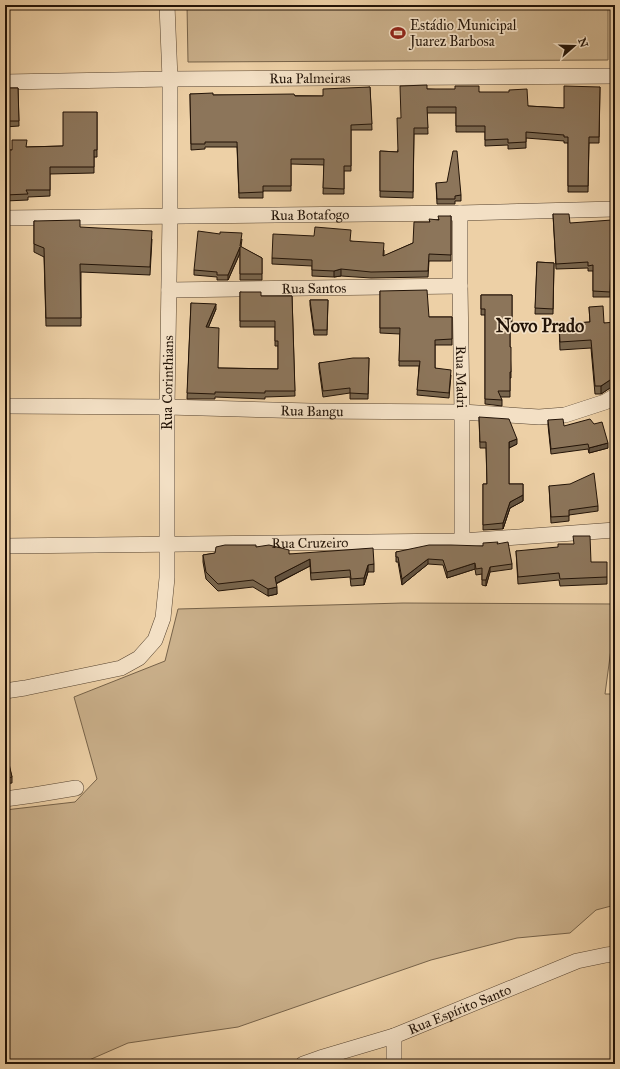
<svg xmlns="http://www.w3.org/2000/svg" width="620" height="1069" font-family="'IM FELL Great Primer',serif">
	<rect width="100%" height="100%" fill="#edd0a6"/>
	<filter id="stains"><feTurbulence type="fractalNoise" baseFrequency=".005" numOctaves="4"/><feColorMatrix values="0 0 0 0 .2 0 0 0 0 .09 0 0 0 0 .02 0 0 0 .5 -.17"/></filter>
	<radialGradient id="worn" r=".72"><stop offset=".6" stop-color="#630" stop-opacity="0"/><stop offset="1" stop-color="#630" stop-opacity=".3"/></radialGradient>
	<!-- green -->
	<path fill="#cab08b" stroke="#766249" d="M187,5h421v55l-420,2z
		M403,603l212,1v15l-10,75h10v211l-19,5 -26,23 -53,5 -86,22 -193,67 -110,16 -48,21h-75v-254l70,-8 22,-23 -23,-82 91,-36 13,-52z"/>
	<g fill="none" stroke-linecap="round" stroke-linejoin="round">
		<!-- minor casing -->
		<g stroke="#55422f" stroke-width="16">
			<g id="minor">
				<path id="s1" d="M5,82l165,-3 445,-3"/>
				<path id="s2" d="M460,213v73l2,126v129"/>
				<path id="s3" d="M5,218l455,-5 155,-4"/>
				<path id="s4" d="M169,290l291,-4"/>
				<path id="s5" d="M5,406l162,1 144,4 151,1 77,5 26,-2 40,-13 10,-6"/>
				<path id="s6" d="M5,546l457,-5 153,-11"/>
				<path id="s7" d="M5,691l20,-3 96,-20 18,-10 16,-18 8,-22 4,-40v-171l3,-190v-138l-3,-74"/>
				<path d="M5,799l29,-4 42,-7"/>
				<path d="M394,1036v28"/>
				<path id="s8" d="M303,1064l17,-6 74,-22 183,-75 29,-6 9,-1"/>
			</g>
		</g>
		<!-- minor -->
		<use href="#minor" stroke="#f3e0c5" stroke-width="15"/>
	</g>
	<!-- wall -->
	<path fill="#78654d" stroke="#221307" d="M370,87l2,43h-21v41h-7v23h-21l1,-29 -33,-1v27h-28v7h-24l-2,-51h-32v2l-14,1 -1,-56 23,1 110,1z
		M600,87l-1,56h-10l-1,49h-20v-49h-4v-2l-38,-3v10l-18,1v-4l-23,1v-14h-29v-19h-29l1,21h-14l-1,64 -33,-1v-46l17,1 30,-63 52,3 49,14 36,2z
		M5,88h13l1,38 -14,1z
		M97,112v45h-3v16l-44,1v22l-22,1v3l-23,1v-51h7l15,-3 36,-1z
		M436,183l25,12v6h-6v3h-18z
		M553,214l17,9 45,36v10h-4l-1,28h-17v-26h-5v-3l-32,1z
		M451,216v45h-22l-1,16 -57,1 -30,-2 -7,1 -22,-1v-10l-40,-2v-6l79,-17 33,9v6l29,-13 16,-21z
		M34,221l118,18 -2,36 -69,-3v54h-35l-2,-69 -10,-5z
		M242,239l-1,8 21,11v22h-22v-27l-12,27h-11v-3l-23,-2v-5z
		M537,262l17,1 -1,51h-18z
		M380,291l49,26h23v28h-17v23l16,7 -2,23 -32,-3 2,-29h-20l1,-32 -20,-1z
		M240,292l21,4h31l3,100 -30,1v2l-50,-2v2h-28l4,-96 25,6 -8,19 10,40 60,1v-23h-3v-19h-35z
		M481,295h31v27h-2v25l1,25v6h-1v19h-10l2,3v6l-17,-2v-89h-4z
		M310,300h18l-1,35h-13l-4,-30z
		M589,307l15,16 11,2v62l-5,1 -9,6h-6l-4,-46 -31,2 -1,-26 31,-2z
		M369,358l-1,41h-18v-6l-27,4 -4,-29v-5z
		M479,417l38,27 -8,4v36h14v17l-13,7 -7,21 -20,1v-46h4l-1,-36h-6z
		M548,420l60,28 -19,5 -1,-4 -37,5 -3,-29z
		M549,486l49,20v5l-29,4v6l-18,2z
		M498,544l14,20v5l-22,3 -4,14 -4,-1v-11l-6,1 -1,-6 -28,9 -4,-13 -15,-1 -26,21 -4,-23h-2v-10l87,-6z
		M256,547l33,7 85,10v8h-6l-4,13 -13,1 -1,-9 -39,3 -1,-14 -34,18 1,10 -9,2 -15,-9 -35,4 -12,-12 -3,-17v-7z
		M516,551l75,11 16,15v7l-47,2 -1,-6 -41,4z
		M5,751l7,26v6l-7,1z"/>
	<!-- shaded-wall -->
	<path fill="#62523f" stroke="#221307" d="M240,247v6l-12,27v-5z
		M341,269v7l-7,1v-6z
		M216,304v5l-10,24v-6z
		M614,379v8l-4,1 -9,6v-8l9,-6z
		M517,439v5l-8,4v-6z
		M608,443v5l-19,5v-5z
		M523,495v6l-13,7 -7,21v-6l7,-21z
		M310,559v7l-35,18v-7z
		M428,559v5l-26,21v-6z
		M475,563v6l-28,9v-6z
		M368,565v7l-4,13v-7z
		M490,567v5l-4,14v-6z
		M277,587v7l-9,2v-7z"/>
	<!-- building -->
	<path fill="#8c755a" stroke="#221307" d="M427,85v4h28v-3h24v6h30v-2l18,-1 1,17 36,2v-22l36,1 -1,50h-10l-1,49h-20v-49h-4v-2l-38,-3v10l-18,1v-4l-23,1v-14h-29v-19h-29l1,21h-14l-1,64 -33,-1v-40l18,1 -1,-34h4l-1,-32z
		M370,87l2,37 -21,1v41h-7v23l-21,-1 1,-29h-33v27h-28v6l-24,1 -2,-51h-32v2h-14l-1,-50 23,-1v2l81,-1 1,2h28v-7z
		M5,88h13l1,33h-14z
		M63,112h34v38h-3v17h-44v23h-24l2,4 -23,1v-45h7v-10h15l-1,7 37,-1z
		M453,151h4l4,44 -6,1v3h-18l-1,-16 11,-1z
		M553,214h16l1,9 42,-3 3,44h-4l-1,28 -17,-1v-26l-5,1v-4l-32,2z
		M438,216h13v39l-22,-1 -1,17 -57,1 -30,-3 -7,2 -22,-1v-10l-40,-2 1,-24 41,2 1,-9 36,3 -1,11 34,2 -1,13 30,-13 1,-21h16l-1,-3 10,1z
		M80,220v7l72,4 -2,36 -70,-3 1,54h-35l-2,-70 -10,-4v-23z
		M198,231l22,3v-2l22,1 -2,13 22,12v16h-22v-27l-12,28h-11v-3l-23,-2z
		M537,262l17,1 -1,46 -18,-1z
		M427,290l2,27h23v22l-17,1v28l16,2 -2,23 -32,-3 3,-29h-21l1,-33h-20v-37z
		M240,292h21v4h31l3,95h-30v2l-50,-1v2l-28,-1 4,-90 25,1 -10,23 13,1 -1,40 60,1v-28h-3v-20h-35z
		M481,295h31v22h-2v30h1v25h-1v19h-12l4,9 -17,-1v-90h-4z
		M310,300h18l-1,30h-13z
		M603,306l1,17 11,-1v57l-5,1 -9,6h-6l-4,-46 -31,2 -1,-18 31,-2 -1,-15z
		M353,358h16l-1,36 -18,-1v-5l-27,3 -4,-28z
		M479,417l30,2 8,20 -8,3v42h14v11l-13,7 -7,21 -20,2v-41h4l-1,-42h-6z
		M563,419l1,7 26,-7 4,5 8,-2 6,21 -19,5 -1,-4 -37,5 -3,-29z
		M594,473l4,33 -29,4v6l-18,1 -2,-31 21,-2z
		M573,536h17l1,26h16v15l-47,2 -1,-6 -41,4 -2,-26 42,-4v-3h16z
		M498,542l-1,2 11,-2 4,22 -22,3 -4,13h-4v-12l-6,1 -1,-6 -28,9 -4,-12 -15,-1 -26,20 -4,-22h-2v-5l33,-7h22l32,1v-3z
		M225,545h31v2l13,-2 20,5v4l84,-6 1,16 -6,1 -4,13 -13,1 -1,-9 -39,3 -1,-14 -35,18 2,10 -9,2 -15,-9 -35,4 -12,-12 -3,-17 12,-2 1,-6z
		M6,750l6,27 -7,2v-28z"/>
	<!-- icons -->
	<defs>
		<g id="stadium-bare" transform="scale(1.2)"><path d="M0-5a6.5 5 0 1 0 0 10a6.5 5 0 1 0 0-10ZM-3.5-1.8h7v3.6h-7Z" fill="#8f2418" stroke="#f3e0c5" stroke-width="2.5" paint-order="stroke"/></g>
	</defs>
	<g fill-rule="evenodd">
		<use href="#stadium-bare" x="398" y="33"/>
	</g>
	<g text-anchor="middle" stroke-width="3.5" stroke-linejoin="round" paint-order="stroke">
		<!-- poi labels -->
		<g font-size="14" fill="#221307" stroke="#f3e0c5" text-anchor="start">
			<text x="410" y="30">Estádio Municipal<tspan x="410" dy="16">Juarez Barbosa</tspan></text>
		</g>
		<!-- street labels -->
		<g font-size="14" fill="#221307" stroke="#f3e0c5">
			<text dy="5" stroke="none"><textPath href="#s1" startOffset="305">Rua Palmeiras</textPath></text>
			<text dy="5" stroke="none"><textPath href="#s3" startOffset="305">Rua Botafogo</textPath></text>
			<text dy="5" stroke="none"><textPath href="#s4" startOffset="145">Rua Santos</textPath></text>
			<text dy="5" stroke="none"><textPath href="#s2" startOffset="164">Rua Madri</textPath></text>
			<text dy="5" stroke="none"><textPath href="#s7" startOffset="422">Rua Corinthians</textPath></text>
			<text dy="5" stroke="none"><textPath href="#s5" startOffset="307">Rua Bangu</textPath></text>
			<text dy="5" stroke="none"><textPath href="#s6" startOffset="305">Rua Cruzeiro</textPath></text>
			<text dy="5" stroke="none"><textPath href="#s8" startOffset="166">Rua Espírito Santo</textPath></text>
		</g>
		<!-- district labels -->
		<g font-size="18" font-weight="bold" fill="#221307" stroke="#f3e0c5">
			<text x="540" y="332">Novo Prado</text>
		</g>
	</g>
	<!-- margin -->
	<rect width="620" height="1069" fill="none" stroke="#edd0a6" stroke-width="20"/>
	<rect x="6" y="6" width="608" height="1057" fill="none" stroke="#221307" stroke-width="2"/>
	<rect x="10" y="10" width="600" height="1049" fill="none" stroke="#221307"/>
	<!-- north arrow -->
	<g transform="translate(574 46) rotate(70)" stroke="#f3e0c5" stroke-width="3" paint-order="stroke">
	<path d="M0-3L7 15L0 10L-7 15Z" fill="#221307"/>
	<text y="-6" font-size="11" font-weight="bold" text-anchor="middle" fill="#221307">N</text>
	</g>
	<rect width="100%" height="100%" filter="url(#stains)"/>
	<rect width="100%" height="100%" fill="url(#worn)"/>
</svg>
